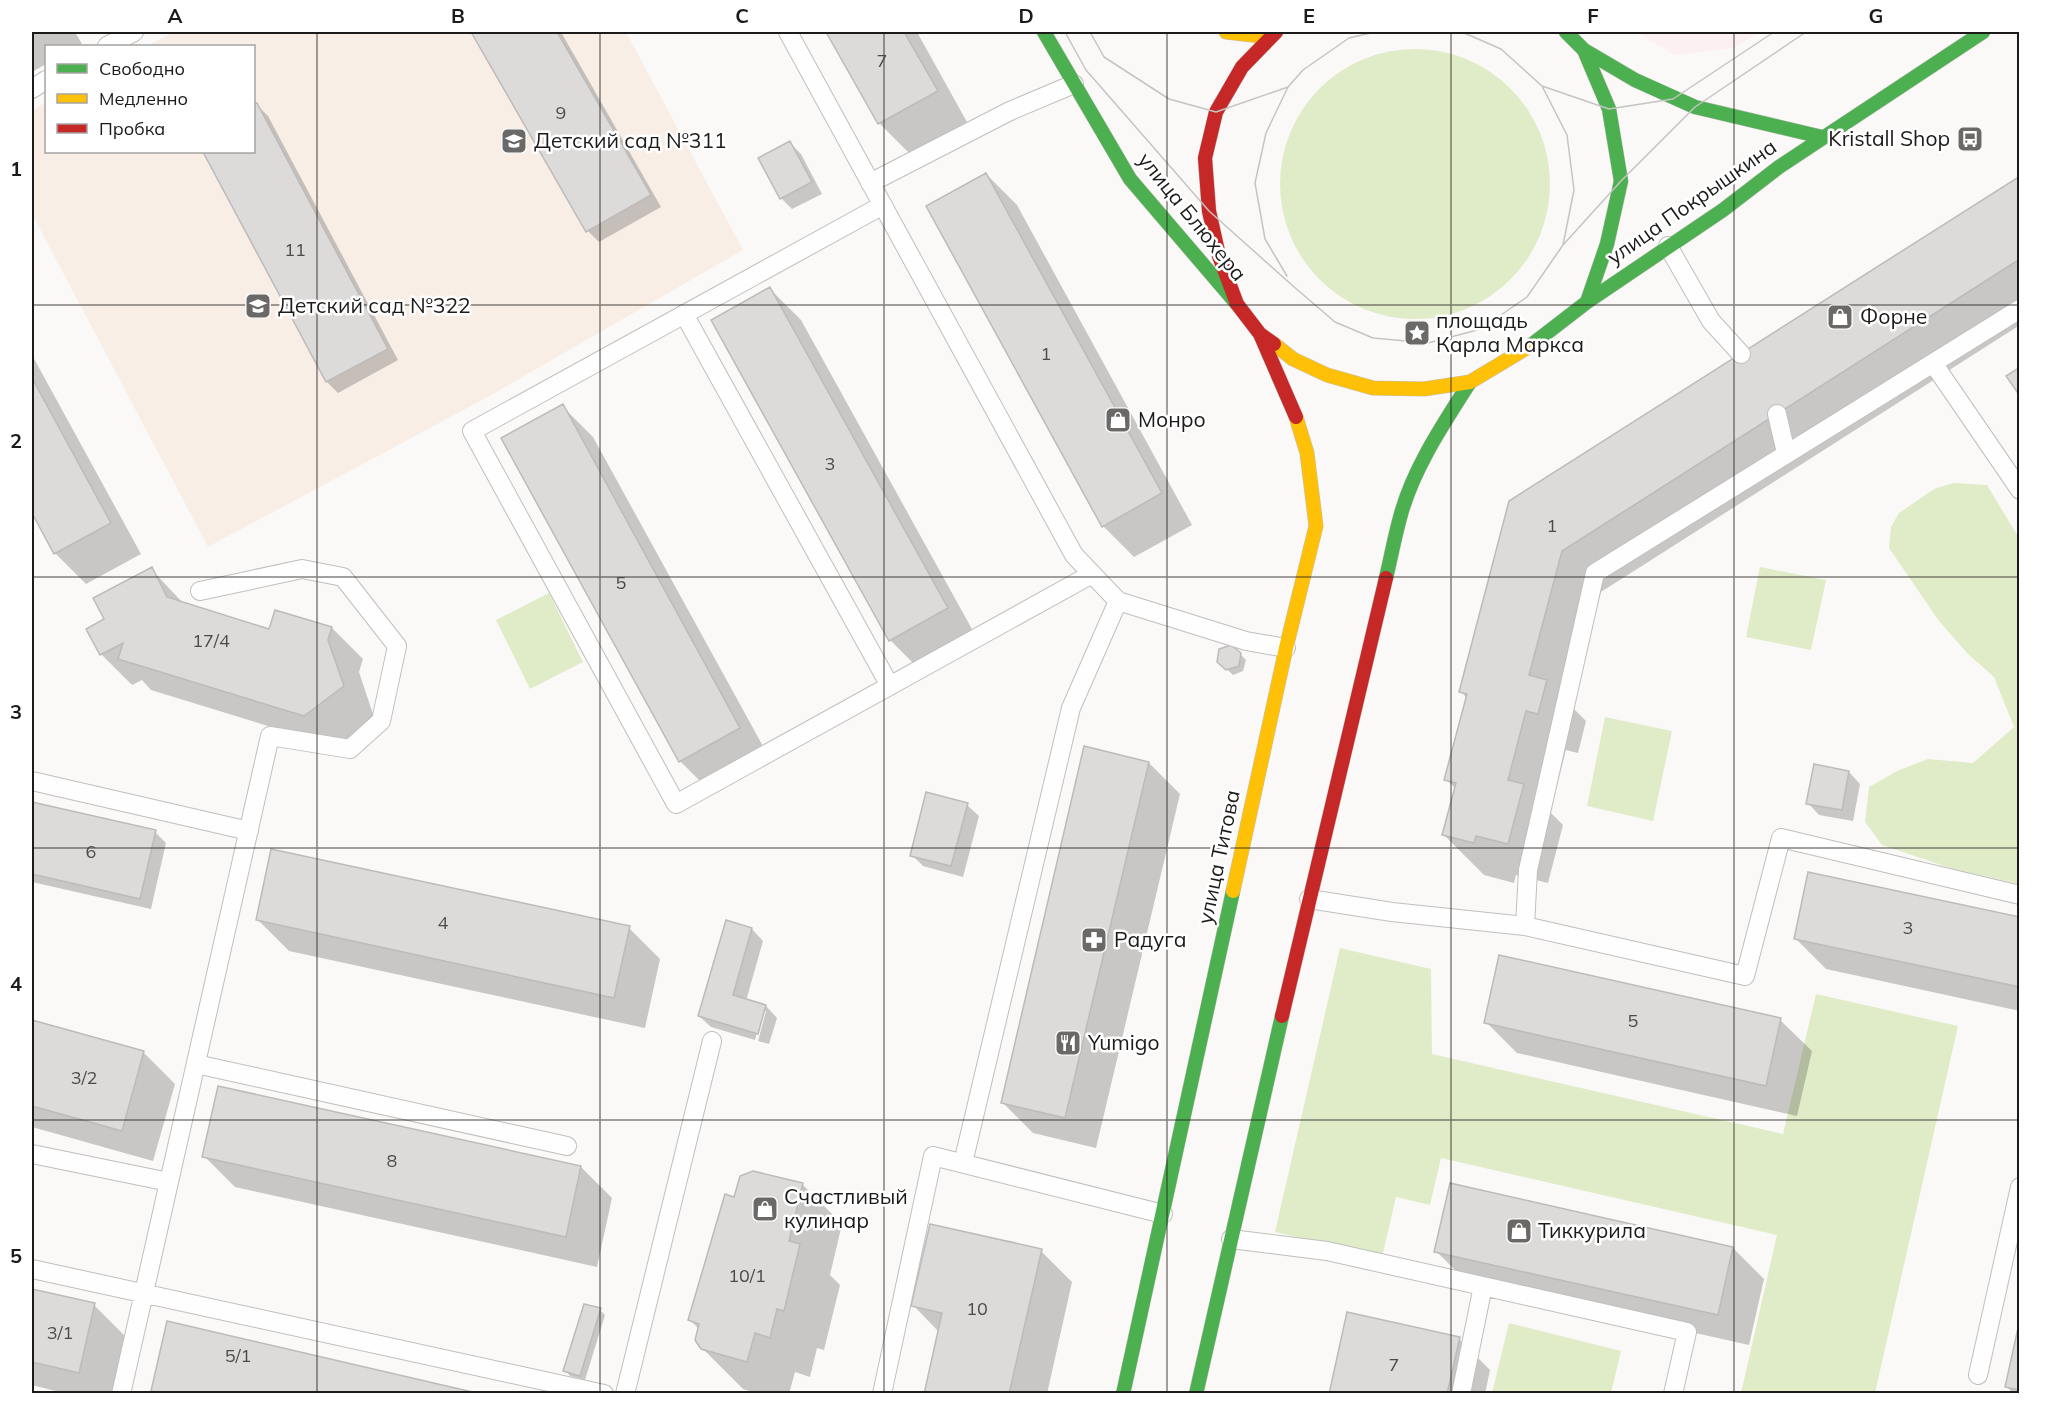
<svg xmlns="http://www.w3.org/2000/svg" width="2051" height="1425" font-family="Mulish,sans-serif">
	<rect width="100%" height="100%" fill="#fbf9f7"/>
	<!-- commercial -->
	<path fill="#fdf0f3" d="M1636,32h124l-26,16 -59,7z"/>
	<!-- education -->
	<path fill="#f8eee6" d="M174,32h452l117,218 -257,148 -278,149 -176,-333v-103l14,-9v50h208v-106h-107z"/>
	<!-- green -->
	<path fill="#e0ecc8" d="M1280 184a135 135 0 1 1 270 0a135 135 0 1 1-270 0Z
		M1953,483l34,2 32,53v346l-66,-15 -71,-24 -17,-23 4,-35 28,-16 31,-12 45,4 41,-36 -20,-50 -26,-23 -29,-33 -50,-73 2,-21 8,-14 35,-24z
		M1760,567l66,13 -15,70 -65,-13z
		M549,593l34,69 -53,27 -34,-69z
		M1605,717l67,14 -19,90 -66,-15z
		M1340,948l91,21 1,85 351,80 33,-140 142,32 -83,367h-134l36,-158 -336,-77 -11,47 -34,-8 -14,60 -107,-25z
		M1509,1323l112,28 -10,42h-119z"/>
	<!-- shadow -->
	<path fill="#0003" d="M32,32h43l7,12 -3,2h-33v18l-14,8z
		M473,32h88l100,175 -62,35 -11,-11z
		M828,32h89l50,90 -57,32 -31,-31z
		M256,104l12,12 130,244 -60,33 -11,-11 -122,-230h49v-46z
		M790,143l11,11 21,40 -30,15 -11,-11z
		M986,174l31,31 175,320 -58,32 -31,-31z
		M2020,178v147l-419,267 -30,114 15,15 -8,32 -12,-3 -16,62 13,13 -15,58 -32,-8 -2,8 -30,-8 -40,-40 12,-46 -10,-10 22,-80 -7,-7 50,-190z
		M770,289l31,31 177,320 -57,31 -31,-31z
		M32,355l109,199 -55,30 -31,-31 -23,-43z
		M562,406l31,31 177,322 -59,33 -31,-31 -177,-323z
		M151,569l33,35 86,27 62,-3 31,31 -4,13 15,45 -38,30 -185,-57 -9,-10 -10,5 -31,-31 5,-34z
		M1240,654l6,6 -3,11 -10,4 -15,-14z
		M1149,763l31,31 -84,354 -63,-15 -31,-31z
		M1849,772l11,12 -7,37 -34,-6 -11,-12z
		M32,803l123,29 11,11 -15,66 -119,-27z
		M967,805l12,11 -16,61 -40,-11 -11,-11z
		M2020,918v93l-194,-42 -31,-31z
		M258,920l371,8 31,31 -15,69 -356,-77z
		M752,929l11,12 -17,60 20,5 11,12 -8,26 -11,-3 8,-30h-3l-8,29 -44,-13 -12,-11z
		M1780,1020l32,31 -15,65 -280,-63 -31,-31z
		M32,1021l112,32 31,31 -22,77 -121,-34z
		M204,1156l377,11 31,31 -15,69 -362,-80z
		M802,1184l40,40 -12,51 10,10 -16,65 -7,-2 -7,29 -15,-5 -6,22h-30l-16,-5 -41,-41 -3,-19 -9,-9 46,-121z
		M1733,1248l31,31 -15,66 -282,-63 -31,-31z
		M1041,1251l31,31 -25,112h-122l14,-62 -26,-27z
		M32,1291l62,14 31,31 -13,58h-45l-35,-9z
		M600,1310l5,5 -20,65 -15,-4 -5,-6z
		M2020,1326v68h-6l-8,-8z
		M1459,1339l31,31 -5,24h-155z"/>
	<!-- building -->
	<path fill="#dcdbda" stroke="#bcbaba" stroke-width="1.5" d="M471,32h86l94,163 -65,37z
		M826,32h78l34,59 -60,33z
		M257,103l131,246 -62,33 -123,-230h51v-48z
		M790,141l22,41 -32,17 -22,-41z
		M986,173l176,320 -60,34 -176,-321z
		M2020,176v83l-458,292 -33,124 18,5 -9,34 -12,-3 -18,69 16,4 -16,60 -32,-8 -2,7 -32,-8 14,-52 -12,-3 23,-86 -8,-2 50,-191z
		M770,287l178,321 -59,33 -178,-321z
		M2020,367v29l-14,-20z
		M32,378l79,145 -57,31 -22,-41z
		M563,404l177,324 -61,34 -178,-324z
		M152,567l15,30 102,32 6,-19 57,17 -4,13 16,46 -40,30 -186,-57 5,-16 -23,12 -14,-26 18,-10 -11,-21z
		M1231,645l10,8 -2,13 -13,4 -9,-8 2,-13z
		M1084,746l65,16 -84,356 -64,-15z
		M1814,764l35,7 -7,39 -36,-6z
		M926,792l42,11 -17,63 -41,-10z
		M32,802l124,28 -16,69 -108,-25z
		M271,849l359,77 -16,72 -358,-78z
		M1808,872l212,45v70l-226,-48z
		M726,920l26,8 -19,67 33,10 -8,29 -60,-18z
		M1499,955l282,63 -15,68 -282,-63z
		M32,1020l112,31 -22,80 -90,-25z
		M218,1086l363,80 -15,71 -364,-80z
		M753,1171l50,12 -14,58 11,3 -16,67 -7,-2 -7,29 -15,-5 -8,29 -46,-13 -6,-9 4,-16 -11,-4 37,-126 9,3 6,-21z
		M1450,1183l283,64 -15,68 -284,-63z
		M930,1224l112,25 -33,145h-85l18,-81 -31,-7z
		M32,1289l63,14 -16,70 -47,-11z
		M584,1304l17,4 -21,68 -17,-5z
		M1347,1312l113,25 -13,57h-118z
		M2020,1319v71l-15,-3z
		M167,1321l314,73h-318l-12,-3z"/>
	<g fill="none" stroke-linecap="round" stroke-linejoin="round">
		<!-- lane casing -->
		<g stroke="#c1bfbe" stroke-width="20">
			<path id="lane" d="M788,32l286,523 44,46 128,40 40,7
				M107,46l27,-14
				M32,89l14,-9
				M870,183l140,-72 64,-27
				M883,205l-411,226 204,373 416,-230
				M1668,246l43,75 30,33
				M684,314l206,372
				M1933,363l87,127
				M1777,414l9,39
				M32,781l217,50
				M1309,899l83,13 133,14 220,50 36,-138 239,57
				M1525,926l3,-56 67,-297 425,-264
				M196,1064l371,82
				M32,1154l137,28
				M963,1163l108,-455 47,-107
				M1231,1239l96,12 360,81 -14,62
				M32,1269l572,125
				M1978,1375l42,-188
				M121,1394l149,-658 80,13 31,-28 16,-75 -54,-69 -41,-8 -102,22
				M625,1394l87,-353
				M882,1394l51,-238 230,58
				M1461,1394l22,-108"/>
		</g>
		<!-- fast casing -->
		<g stroke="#c1bfbe" stroke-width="15">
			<path id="fast" d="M1044,32l86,147 106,124
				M1584,50l51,30 60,27 127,30
				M1587,302l136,-92 56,-43 204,-135
				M1530,346l57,-44 20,-58 14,-63 -12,-72 -25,-59 -18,-18
				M1386,578c5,-21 9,-43 15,-64 13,-47 43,-91 69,-132
				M1123,1394l110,-503
				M1196,1394l86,-378"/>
		</g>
		<!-- slow casing -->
		<g stroke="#c1bfbe" stroke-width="15">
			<path id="slow" d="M1226,32l43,5
				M1274,344l19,15 34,16 46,13 51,1 46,-7 60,-36
				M1233,891l53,-243 30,-122 -9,-73 -11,-36"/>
		</g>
		<!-- jam casing -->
		<g stroke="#c1bfbe" stroke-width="15">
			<path id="jam" d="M1260,334l36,83
				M1274,344l-14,-10 -23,-30 -18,-48 -10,-45 -4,-53 11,-46 26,-45 34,-35
				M1282,1016l104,-438"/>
		</g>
		<!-- lane -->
		<use href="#lane" stroke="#fefefe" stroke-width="18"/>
		<!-- fast -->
		<use href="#fast" stroke="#4caf50" stroke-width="14"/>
		<!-- slow -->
		<use href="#slow" stroke="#ffc107" stroke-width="14"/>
		<!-- jam -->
		<use href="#jam" stroke="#c62828" stroke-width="14"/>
		<!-- tram -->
		<path stroke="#c5c4c4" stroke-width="1.5" d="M1065,32l21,38 123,141 84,75 42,36 38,16 55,5 53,-14 46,-32 36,-52 58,-64 74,-74 111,-75
			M1090,32l14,25 65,42 47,13 72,-25
			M1462,32l39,17 41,37 25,49 7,55 -11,55
			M1542,86l67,23 64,-10 101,-67
			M1287,276l-22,-37 -10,-56 11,-50 22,-46 15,-17 46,-32 26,-6"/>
	</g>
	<!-- grid -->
	<path fill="none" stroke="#1d1b1a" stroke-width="1.5" stroke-opacity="0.55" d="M317,32v1362M600,32v1362M884,32v1362M1167,32v1362M1451,32v1362M1734,32v1362M32,305h1988M32,577h1988M32,848h1988M32,1120h1988"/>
	<!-- icons -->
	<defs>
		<g id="bus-square" transform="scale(1.35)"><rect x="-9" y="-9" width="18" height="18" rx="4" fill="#6b6967" stroke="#fff"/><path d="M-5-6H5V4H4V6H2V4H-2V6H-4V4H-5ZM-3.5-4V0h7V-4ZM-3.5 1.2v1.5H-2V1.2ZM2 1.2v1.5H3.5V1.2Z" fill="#fff"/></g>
		<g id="school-square" transform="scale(1.35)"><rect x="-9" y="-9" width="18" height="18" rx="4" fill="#6b6967" stroke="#fff"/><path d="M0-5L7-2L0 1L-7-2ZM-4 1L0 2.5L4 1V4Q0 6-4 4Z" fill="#fff"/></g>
		<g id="shop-square" transform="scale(1.35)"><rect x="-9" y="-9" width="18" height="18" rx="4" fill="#6b6967" stroke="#fff"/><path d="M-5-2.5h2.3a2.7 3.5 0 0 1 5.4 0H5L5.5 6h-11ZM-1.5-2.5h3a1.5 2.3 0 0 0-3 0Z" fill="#fff"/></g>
		<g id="sight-square" transform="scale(1.35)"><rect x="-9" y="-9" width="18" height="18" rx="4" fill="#6b6967" stroke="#fff"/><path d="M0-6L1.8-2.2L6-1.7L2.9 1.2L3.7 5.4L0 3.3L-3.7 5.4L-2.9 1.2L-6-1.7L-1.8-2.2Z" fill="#fff"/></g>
		<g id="pharmacy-square" transform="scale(1.35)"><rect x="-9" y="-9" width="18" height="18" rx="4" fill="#6b6967" stroke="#fff"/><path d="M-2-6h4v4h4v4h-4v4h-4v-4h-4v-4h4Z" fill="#fff"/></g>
		<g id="restaurant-square" transform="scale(1.35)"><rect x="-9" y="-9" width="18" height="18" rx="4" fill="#6b6967" stroke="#fff"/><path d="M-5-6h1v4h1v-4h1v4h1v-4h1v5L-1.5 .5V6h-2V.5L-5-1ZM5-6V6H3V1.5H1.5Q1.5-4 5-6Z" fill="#fff"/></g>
	</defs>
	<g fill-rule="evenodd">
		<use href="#bus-square" x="1970" y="139"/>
		<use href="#school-square" x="514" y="141"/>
		<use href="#school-square" x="258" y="306"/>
		<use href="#shop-square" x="1840" y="317"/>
		<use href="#sight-square" x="1417" y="333"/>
		<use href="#shop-square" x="1118" y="420"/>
		<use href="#pharmacy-square" x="1094" y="940"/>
		<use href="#restaurant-square" x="1068" y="1043"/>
		<use href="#shop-square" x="765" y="1209"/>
		<use href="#shop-square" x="1519" y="1231"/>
	</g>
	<g text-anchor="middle" stroke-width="5" stroke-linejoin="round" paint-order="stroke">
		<!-- number labels -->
		<g font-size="18" fill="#4d4b4a">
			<text x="882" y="67">7</text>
			<text x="561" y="119">9</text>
			<text x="295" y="256">11</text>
			<text x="1046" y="360">1</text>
			<text x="830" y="470">3</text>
			<text x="1552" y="532">1</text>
			<text x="621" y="589">5</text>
			<text x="211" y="647">17/4</text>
			<text x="91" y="858">6</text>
			<text x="443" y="929">4</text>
			<text x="1908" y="934">3</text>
			<text x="1633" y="1027">5</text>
			<text x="84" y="1084">3/2</text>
			<text x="392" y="1167">8</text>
			<text x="747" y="1282">10/1</text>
			<text x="977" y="1315">10</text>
			<text x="60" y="1339">3/1</text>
			<text x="238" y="1362">5/1</text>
			<text x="1394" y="1371">7</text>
		</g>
		<!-- poi labels -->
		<g font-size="21" fill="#1d1b1a" stroke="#fff" text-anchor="start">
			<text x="1950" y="146" text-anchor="end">Kristall Shop</text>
			<text x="534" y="148">Детский сад №311</text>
			<text x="278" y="313">Детский сад №322</text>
			<text x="1860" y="324">Форне</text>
			<text x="1436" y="328">площадь<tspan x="1436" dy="24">Карла Маркса</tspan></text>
			<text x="1138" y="427">Монро</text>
			<text x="1114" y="947">Радуга</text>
			<text x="1088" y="1050">Yumigo</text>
			<text x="784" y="1204">Счастливый<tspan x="784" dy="24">кулинар</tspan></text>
			<text x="1538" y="1238">Тиккурила</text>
		</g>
		<!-- street labels -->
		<g font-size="21" fill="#1d1b1a" stroke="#fff">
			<text transform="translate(1692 202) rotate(-35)" y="7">улица Покрышкина</text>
			<text transform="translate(1192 217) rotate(51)" y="7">улица Блюхера</text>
			<text transform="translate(1219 857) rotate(-78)" y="7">улица Титова</text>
		</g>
	</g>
	<!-- border -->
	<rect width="2051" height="1425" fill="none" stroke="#ffffff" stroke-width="66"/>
	<!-- legend -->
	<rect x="45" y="45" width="210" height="108" fill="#ffffff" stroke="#a5a4a3" stroke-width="1.5"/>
	<rect x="57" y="64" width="30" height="9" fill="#4caf50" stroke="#a5a4a3" stroke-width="1.5"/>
	<text x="99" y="75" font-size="18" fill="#1d1b1a">Свободно</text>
	<rect x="57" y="94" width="30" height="9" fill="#ffc107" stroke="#a5a4a3" stroke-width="1.5"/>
	<text x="99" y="105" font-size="18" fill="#1d1b1a">Медленно</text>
	<rect x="57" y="124" width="30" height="9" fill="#c62828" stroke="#a5a4a3" stroke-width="1.5"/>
	<text x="99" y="135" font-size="18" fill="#1d1b1a">Пробка</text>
	<rect x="33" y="33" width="1985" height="1359" fill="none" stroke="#1d1b1a" stroke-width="2"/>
	<g font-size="20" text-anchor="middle" font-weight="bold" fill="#1d1b1a">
		<text x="175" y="23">A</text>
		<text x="458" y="23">B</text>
		<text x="742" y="23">C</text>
		<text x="1026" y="23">D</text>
		<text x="1309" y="23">E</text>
		<text x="1593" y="23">F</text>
		<text x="1876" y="23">G</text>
		<text x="16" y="176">1</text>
		<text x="16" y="448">2</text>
		<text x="16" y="719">3</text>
		<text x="16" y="991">4</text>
		<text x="16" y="1263">5</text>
	</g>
</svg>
